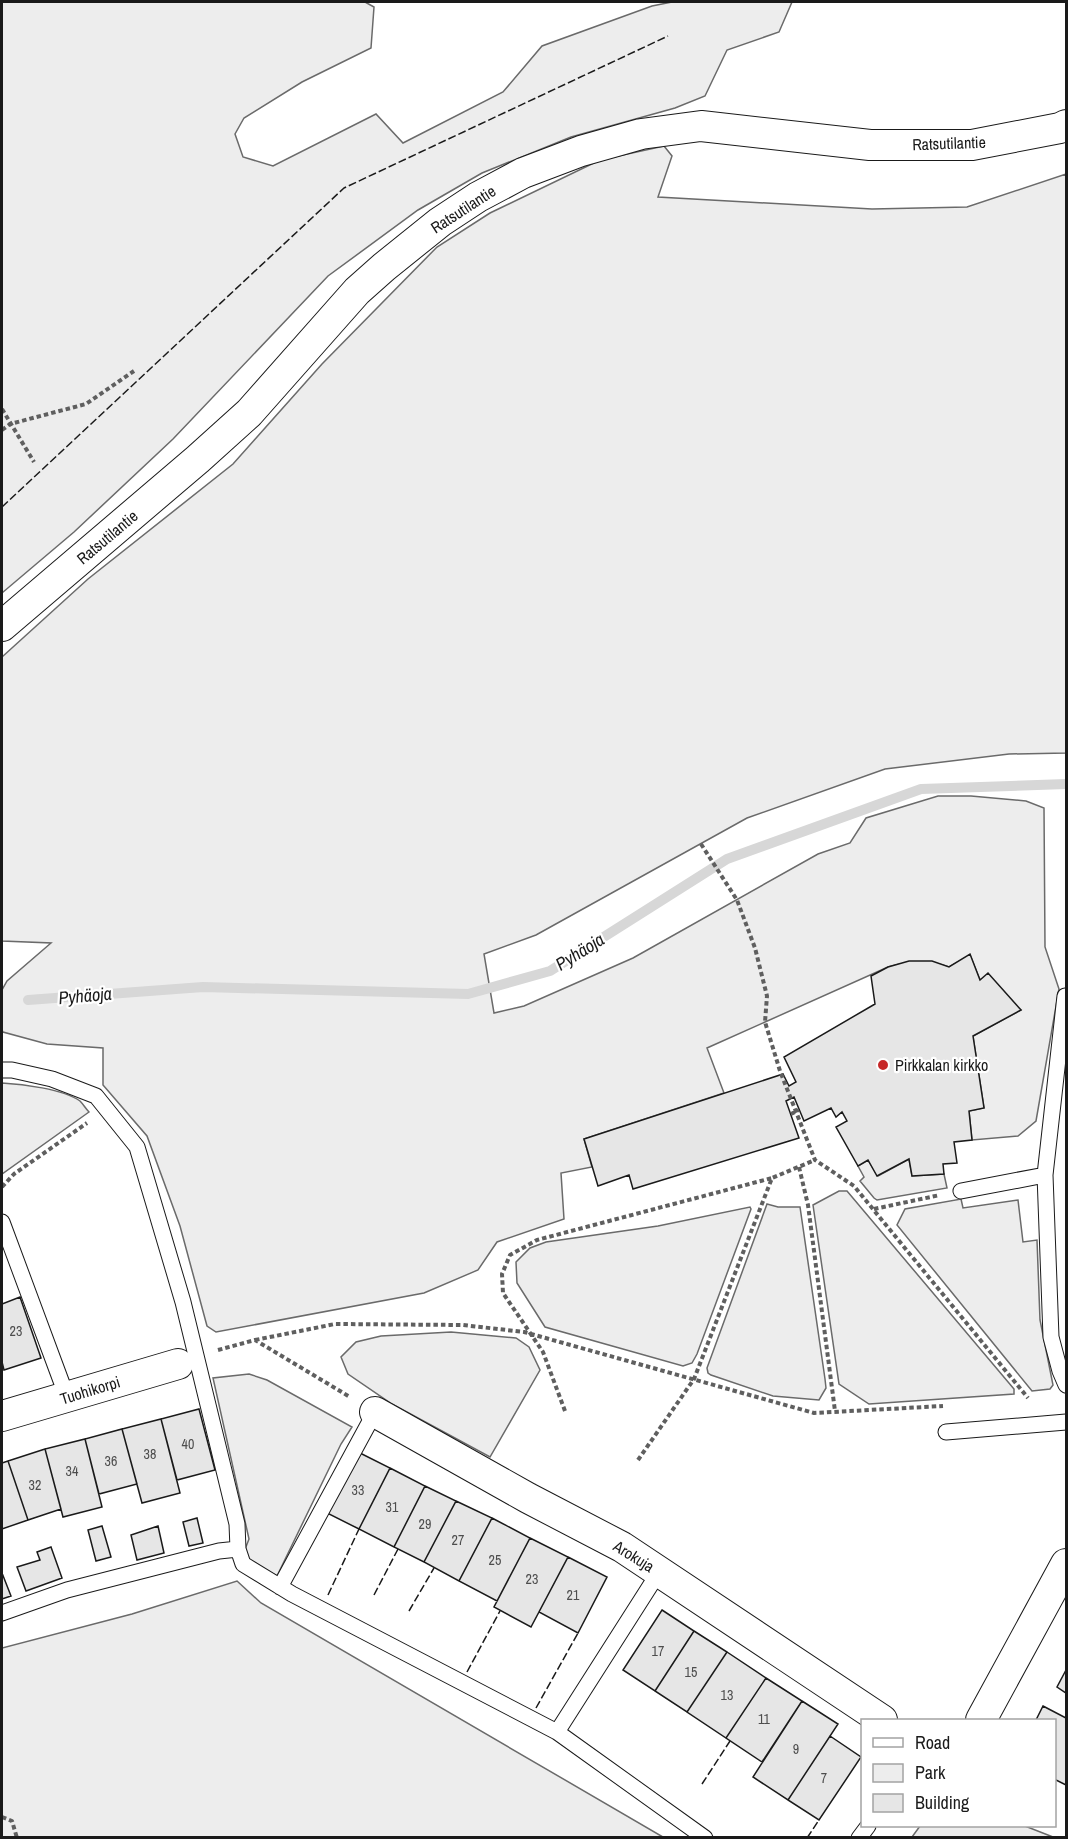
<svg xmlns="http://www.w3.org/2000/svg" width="1068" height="1839" font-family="'Archivo Narrow',sans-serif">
	<rect width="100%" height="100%" fill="#fff"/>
	<!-- green -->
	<path fill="#ededed" stroke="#6a6a6a" stroke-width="1.5" d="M2,2h363l9,5 -3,41 -69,34 -58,36 -9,16 8,23 30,9 103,-52 27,29 100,-51 39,-46 110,-40 20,-4h120l-13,30 -52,18 -22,46 -30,12 -104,29 -89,36 -64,37 -90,66 -155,163 -99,93 -72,61z
		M664,146l8,10 -14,41 214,12 95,-2 99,-33v579l-57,1 -124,15 -138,49 -211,117 -52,19 10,59 30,-7 109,-48 185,-104 32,-11 16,-25 72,-22h33l55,5 18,7 1,139 14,42 -23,132 -18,15 -46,4 -3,-29 15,-3 -11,-72 48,-26 -41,-30 -10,-25 -21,12c-22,-8 -39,-6 -61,0l-181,81 17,45 -140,46 8,28 -31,6 3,46 -67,23 -19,28 -54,23 -208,39 -9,-6 -27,-100 -33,-90 -44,-51v-37l-56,-4 -44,-12 -1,-2v-40l5,-9 44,-38 -49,-2v-284l86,-78 145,-115 89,-100 115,-117 53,-34 110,-53z
		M2,1083c20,1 61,6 78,18 3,3 6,8 9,11l-87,62z
		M909,1159l3,17 32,-2 3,14 -70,12 -3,-2 -14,-17 4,-4 -6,-11 10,-6 10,16z
		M839,1191h8l167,198v5l-145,10 -30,-20 -26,-179z
		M961,1199l2,9 55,-8 5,42 14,-2 3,80 13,65 -3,4 -18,2 -135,-166 8,-16z
		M767,1204l11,3h22l25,172 1,9 -7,12 -46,-4 -62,-21 -3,-2 -1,-5z
		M750,1207l1,2 -54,145 -5,9 -9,3 -138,-39 -28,-44 -1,-21 14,-14 16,-6 112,-16z
		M451,1332l65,6 13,9 11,23 -50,87 -98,-53 -44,-30 -7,-17 15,-15 25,-6z
		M249,1374l18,6 85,47 -11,17 -64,132 -35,-19 7,-18 -36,-161z
		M237,1581l24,22 402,234h-661v-189l130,-34z
		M920,1826h105l28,11h-141z"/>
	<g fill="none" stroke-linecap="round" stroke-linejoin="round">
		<!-- stream -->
		<path stroke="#d7d7d7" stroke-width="10" d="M28,1000l175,-13 265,7 82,-23 177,-112 194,-70 145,-5"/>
	</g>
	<!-- building -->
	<path fill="#e6e6e6" stroke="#1a1a1a" stroke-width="1.5" d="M970,954l10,26 8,-7 33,37 -48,26 11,72 -15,3 3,29 -18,2 3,21 -14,1 1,10 -32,2 -3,-17 -32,17 -9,-16 -10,6 -22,-39 11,-6 -5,-9 -6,5 -5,-9 -27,13 -10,-24 -8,4 13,37 -166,51 -4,-14 -31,11 -14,-47 199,-65 6,12 7,-4 -12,-25 91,-53 -4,-28 17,-9 21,-6h23l17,6z
		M20,1297l21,61 -37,12 -2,-8v-58z
		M199,1409l16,61 -38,10 -16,-61z
		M161,1419l19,74 -38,10 -20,-74z
		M122,1429l15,55 -38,10 -14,-55z
		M85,1439l17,68 -39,10 -18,-68z
		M45,1449l16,60 -33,11 -20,-59z
		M356,1451l34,17 -31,61 -34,-17z
		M8,1461l20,59 -26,9v-66z
		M390,1468l35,18 -31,61 -35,-18z
		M425,1486l31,15 -32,61 -30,-15z
		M456,1501l36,17 -33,63 -35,-19z
		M197,1518l6,25 -14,3 -6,-24z
		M492,1518l38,20 -33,63 -38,-20z
		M102,1526l9,31 -15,4 -8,-31z
		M158,1526l6,27 -27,7 -6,-25z
		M530,1538l38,19 -37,70 -37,-20z
		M51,1547l11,31 -36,13 -9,-24 23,-7 -3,-8z
		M568,1557l39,20 -29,56 -39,-21z
		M2,1573l9,23 -9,3z
		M662,1610l32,21 -39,60 -32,-21z
		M694,1631l33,21 -40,60 -32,-21z
		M727,1652l39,26 -40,60 -39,-26z
		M1066,1670v23l-9,-6z
		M766,1678l36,23 -40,61 -36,-24z
		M802,1701l36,23 -50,76 -35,-23z
		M1043,1706l23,12v67l-12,-6v-59h-18z
		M830,1736l31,21 -42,63 -31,-20z"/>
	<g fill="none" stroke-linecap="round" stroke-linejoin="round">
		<!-- service casing -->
		<g stroke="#1a1a1a" stroke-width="17">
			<path id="service" d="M1065,996l-20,179 6,162 9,34 6,14
				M2,1070h10l40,9 44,17 41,51 46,155 54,222 1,25 5,15 49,30 265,138 148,106
				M961,1191l84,-16
				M2,1222l65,175
				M946,1432l120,-10
				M280,1587l95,-175
				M2,1613l65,-23 152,-39 19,-2
				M557,1732l102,-160
				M859,1838l9,-12"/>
		</g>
		<!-- minor casing -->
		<g stroke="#1a1a1a" stroke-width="32">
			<path id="minor" d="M2,626l196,-167 51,-46 108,-122 27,-24 56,-45 38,-25 45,-24 58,-22 60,-17 60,-8 169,19h102l88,-17 6,-3
				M375,1412l153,86 94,49 260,173
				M2,1416l176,-52
				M981,1720l85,-156"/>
		</g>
		<!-- path -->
		<path stroke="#5f5f5f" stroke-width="4" stroke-dasharray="4.5 3" stroke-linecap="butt" d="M2,409l32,53
			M2,430l8,-6 76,-20 48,-33
			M701,844l36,56 18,48 12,48 -2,26 15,49 35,89 39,26 174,212
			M791,1114l8,-4
			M799,1167l9,38 27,206
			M2,1187l12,-13 73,-51
			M874,1209l66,-14
			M255,1340l80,-16 128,1 61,7 290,81 129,-7
			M218,1350l37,-10 95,57
			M565,1411l-22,-59 -40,-59 -1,-19 8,-19 27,-15 235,-62
			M638,1460l56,-81 78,-201 43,-18
			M2,1817l10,4 5,17"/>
		<!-- service -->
		<use href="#service" stroke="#fff" stroke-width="15"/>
		<!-- minor -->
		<use href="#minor" stroke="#fff" stroke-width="30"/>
		<!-- fence -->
		<path stroke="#1a1a1a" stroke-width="1.5" stroke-dasharray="8 3" stroke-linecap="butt" d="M2,507l342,-319 324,-152
			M328,1595l31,-66
			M374,1595l24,-46
			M409,1611l25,-43
			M467,1672l33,-61
			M536,1708l42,-75
			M702,1784l28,-43
			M807,1838l12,-18"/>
	</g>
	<!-- markers -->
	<circle fill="#c62828" stroke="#fff" stroke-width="2" cx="883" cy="1065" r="6"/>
	<g text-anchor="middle" stroke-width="4.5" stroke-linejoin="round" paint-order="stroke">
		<!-- number labels -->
		<g font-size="14" fill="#4d4d4d">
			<text x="16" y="1336">23</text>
			<text x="188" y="1449">40</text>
			<text x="150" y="1459">38</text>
			<text x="111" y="1466">36</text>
			<text x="72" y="1476">34</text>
			<text x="35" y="1490">32</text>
			<text x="358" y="1495">33</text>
			<text x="392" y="1512">31</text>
			<text x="425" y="1529">29</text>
			<text x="458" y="1545">27</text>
			<text x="495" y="1565">25</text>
			<text x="532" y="1584">23</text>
			<text x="573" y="1600">21</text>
			<text x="658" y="1656">17</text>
			<text x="691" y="1677">15</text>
			<text x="727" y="1700">13</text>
			<text x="764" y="1724">11</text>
			<text x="796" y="1754">9</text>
			<text x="824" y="1783">7</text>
		</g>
		<!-- street labels -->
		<g font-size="16" fill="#1a1a1a" stroke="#fff">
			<text transform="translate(949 143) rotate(-2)" y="6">Ratsutilantie</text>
			<text transform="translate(463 209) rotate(-33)" y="6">Ratsutilantie</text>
			<text transform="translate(107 537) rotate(-40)" y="6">Ratsutilantie</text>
			<text transform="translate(90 1390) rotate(-17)" y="6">Tuohikorpi</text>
			<text transform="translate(634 1556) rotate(32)" y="6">Arokuja</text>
		</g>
		<!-- poi labels -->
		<g font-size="16" fill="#1a1a1a" stroke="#fff" text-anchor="start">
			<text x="895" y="1071">Pirkkalan kirkko</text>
		</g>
		<!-- water labels -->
		<g font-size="18" font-style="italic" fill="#1a1a1a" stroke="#fff">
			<text transform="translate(580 952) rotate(-32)" y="6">Pyhäoja</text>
			<text transform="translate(85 996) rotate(-5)" y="6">Pyhäoja</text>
		</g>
	</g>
	<!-- border -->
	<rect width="1068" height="1839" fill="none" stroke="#1a1a1a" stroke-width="6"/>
	<!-- legend -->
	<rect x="861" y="1719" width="195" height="108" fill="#ffffff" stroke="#a3a3a3" stroke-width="1.5"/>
	<rect x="873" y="1738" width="30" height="9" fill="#ffffff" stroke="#a3a3a3" stroke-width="1.5"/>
	<text x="915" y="1749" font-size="18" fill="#1a1a1a">Road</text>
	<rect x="873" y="1764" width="30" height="18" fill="#ededed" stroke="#a3a3a3" stroke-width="1.5"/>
	<text x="915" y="1779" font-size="18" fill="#1a1a1a">Park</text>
	<rect x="873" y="1794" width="30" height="18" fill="#e6e6e6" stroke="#a3a3a3" stroke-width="1.5"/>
	<text x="915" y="1809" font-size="18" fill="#1a1a1a">Building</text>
</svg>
